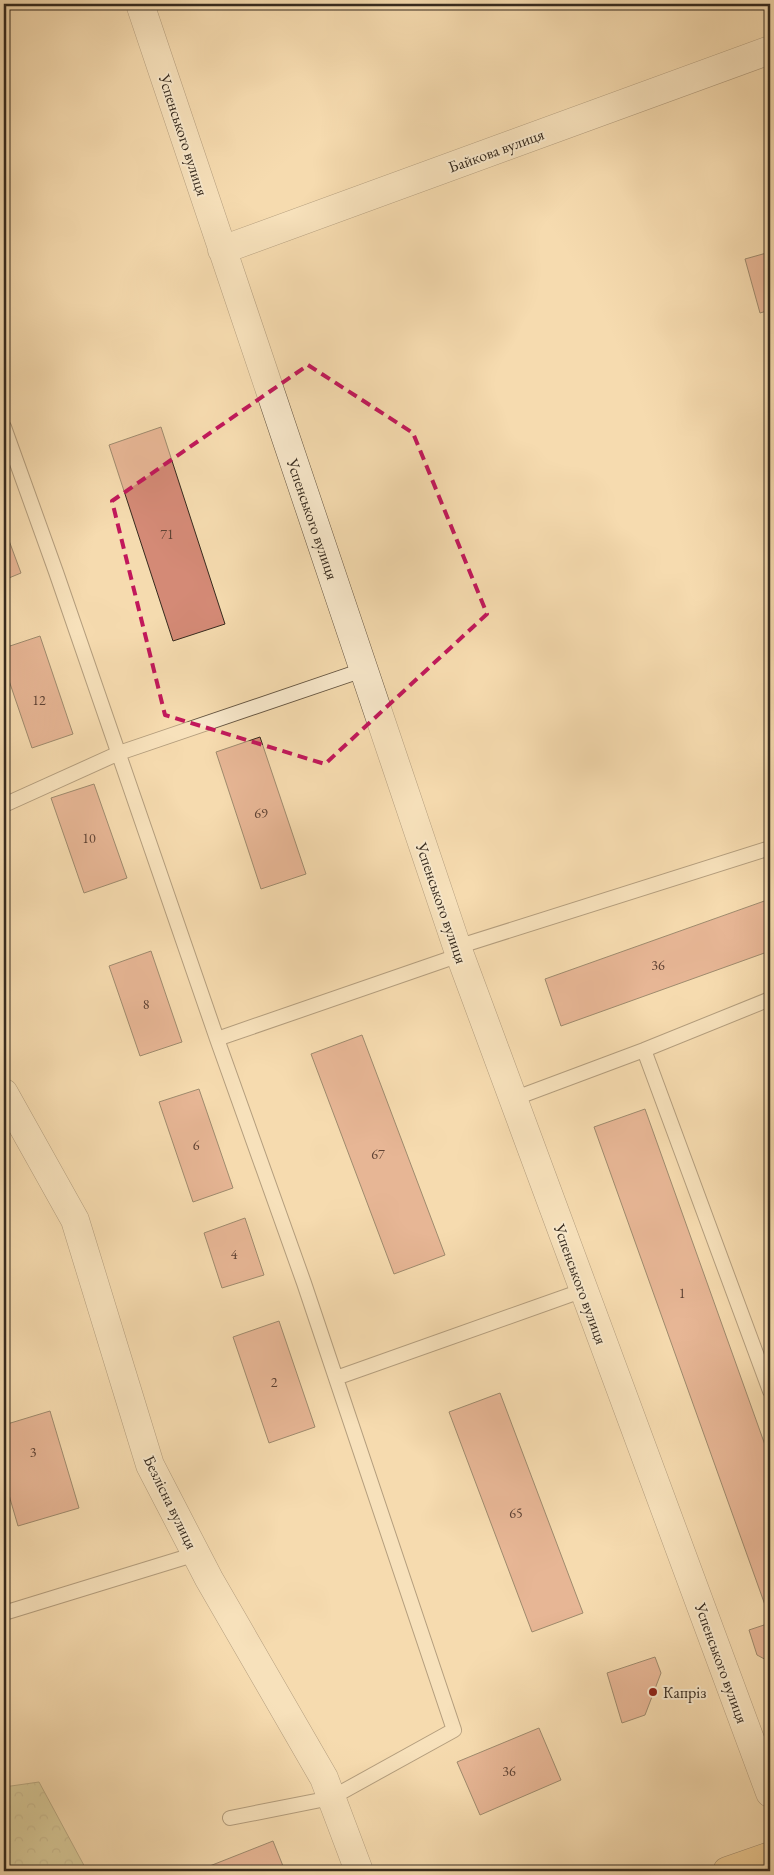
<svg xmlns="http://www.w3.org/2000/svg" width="774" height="1875" font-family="'EB Garamond',serif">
	<defs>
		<pattern id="forest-crowns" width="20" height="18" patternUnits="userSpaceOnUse" patternTransform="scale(1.25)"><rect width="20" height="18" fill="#bcc08b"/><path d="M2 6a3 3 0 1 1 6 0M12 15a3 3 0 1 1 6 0" fill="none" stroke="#9a9c71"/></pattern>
	</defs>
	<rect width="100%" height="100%" fill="#f5dbaf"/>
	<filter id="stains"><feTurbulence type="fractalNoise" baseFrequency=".004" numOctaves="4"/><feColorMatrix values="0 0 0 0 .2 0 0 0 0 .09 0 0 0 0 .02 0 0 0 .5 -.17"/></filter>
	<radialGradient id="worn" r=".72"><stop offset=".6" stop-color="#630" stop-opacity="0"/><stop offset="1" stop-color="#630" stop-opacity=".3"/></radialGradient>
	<!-- forest -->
	<path fill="url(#forest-crowns)" stroke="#797554" d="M39,1782l48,89h-83v-84z"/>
	<!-- building -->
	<path fill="#d48a76" stroke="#362a1e" d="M770,252v58l-10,3 -15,-54z
		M161,427l64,197 -52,17 -64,-196z
		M4,527l17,46 -17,7z
		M40,636l33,98 -41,14 -28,-82v-18z
		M260,737l46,137 -45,15 -45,-137z
		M94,784l33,94 -43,15 -33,-95z
		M770,899v52l-209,75 -16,-47z
		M151,951l31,91 -42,14 -31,-90z
		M362,1035l83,220 -51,19 -83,-220z
		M199,1089l34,99 -40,14 -34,-100z
		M645,1109l125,350v160l-176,-492z
		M245,1218l19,57 -42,13 -18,-55z
		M279,1321l36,106 -46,16 -36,-106z
		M500,1393l83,220 -51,19 -83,-220z
		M50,1411l29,97 -61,18 -14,-48v-53z
		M770,1623v39l-13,-7 -8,-25z
		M655,1657l6,16 -16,42 -23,8 -15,-50z
		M539,1728l22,52 -81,35 -23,-53z
		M273,1841l12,30h-88z"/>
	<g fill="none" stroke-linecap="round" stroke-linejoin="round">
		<!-- lane casing -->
		<g stroke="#665642" stroke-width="16">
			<path id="lane" d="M4,427l52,145 161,467 87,244 150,447 -123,68 -101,20
				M4,805l115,-52 244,-83
				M457,947l313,-99
				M217,1039l243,-84
				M644,1050l126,341
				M513,1099l131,-49 126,-51
				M336,1378l248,-88
				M4,1613l192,-59"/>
		</g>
		<!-- street casing -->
		<g stroke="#665642" stroke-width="29">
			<path id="street" d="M140,4l317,943 313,846
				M222,250l548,-200
				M4,1093l71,127 75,245 59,114 115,199 35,93"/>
		</g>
		<!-- primary casing -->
		<g stroke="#362a1e" stroke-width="29">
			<path id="primary" d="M727,1871l43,-15"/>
		</g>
		<!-- lane -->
		<use href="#lane" stroke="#f8e8cb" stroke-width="14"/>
		<!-- street -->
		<use href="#street" stroke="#f8e8cb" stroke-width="28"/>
		<!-- primary -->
		<use href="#primary" stroke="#eabe78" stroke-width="28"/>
	</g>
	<!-- marked area -->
	<path d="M0 0H774V1875H0ZM308,365l105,68 74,181 -162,150 -160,-49 -53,-214z" fill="#f5dbaf" fill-opacity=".55" fill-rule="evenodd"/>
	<path fill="none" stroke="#c2185b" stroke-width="4" stroke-dasharray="10 6" stroke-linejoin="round" d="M308,365l105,68 74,181 -162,150 -160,-49 -53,-214z"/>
	<!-- markers -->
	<circle fill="#8f2418" stroke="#f8e8cb" stroke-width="2" cx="653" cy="1692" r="5"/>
	<g text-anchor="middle" stroke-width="4" stroke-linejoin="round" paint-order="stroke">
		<!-- number labels -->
		<g font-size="14" fill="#5e4234">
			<text x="167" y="539">71</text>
			<text x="39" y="705">12</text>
			<text x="261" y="818">69</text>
			<text x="89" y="843">10</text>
			<text x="658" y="970">36</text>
			<text x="146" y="1009">8</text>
			<text x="196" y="1150">6</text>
			<text x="378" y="1159">67</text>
			<text x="234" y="1259">4</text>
			<text x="682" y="1298">1</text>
			<text x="274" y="1387">2</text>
			<text x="33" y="1457">3</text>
			<text x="516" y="1518">65</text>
			<text x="509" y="1776">36</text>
		</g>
		<!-- street labels -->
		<g font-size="16" fill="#362a1e" stroke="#f8e8cb">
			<text transform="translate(184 135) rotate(72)" y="6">Успенського вулиця</text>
			<text transform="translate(496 150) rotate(-20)" y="6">Байкова вулиця</text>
			<text transform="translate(313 519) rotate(71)" y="6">Успенського вулиця</text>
			<text transform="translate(442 903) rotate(71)" y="6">Успенського вулиця</text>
			<text transform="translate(581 1284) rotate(70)" y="6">Успенського вулиця</text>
			<text transform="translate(171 1502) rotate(64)" y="6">Безлісна вулиця</text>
			<text transform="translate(722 1663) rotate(70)" y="6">Успенського вулиця</text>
		</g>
		<!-- poi labels -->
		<g font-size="16" fill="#362a1e" stroke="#f8e8cb" text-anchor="start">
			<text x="663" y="1698">Капріз</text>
		</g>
	</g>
	<!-- margin -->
	<rect width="774" height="1875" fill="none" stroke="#f5dbaf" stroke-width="20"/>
	<rect x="5" y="5" width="764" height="1865" fill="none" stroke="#362a1e" stroke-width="2.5"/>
	<rect x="10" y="10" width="754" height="1855" fill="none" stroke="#362a1e"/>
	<rect width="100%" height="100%" filter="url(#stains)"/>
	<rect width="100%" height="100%" fill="url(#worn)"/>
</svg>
